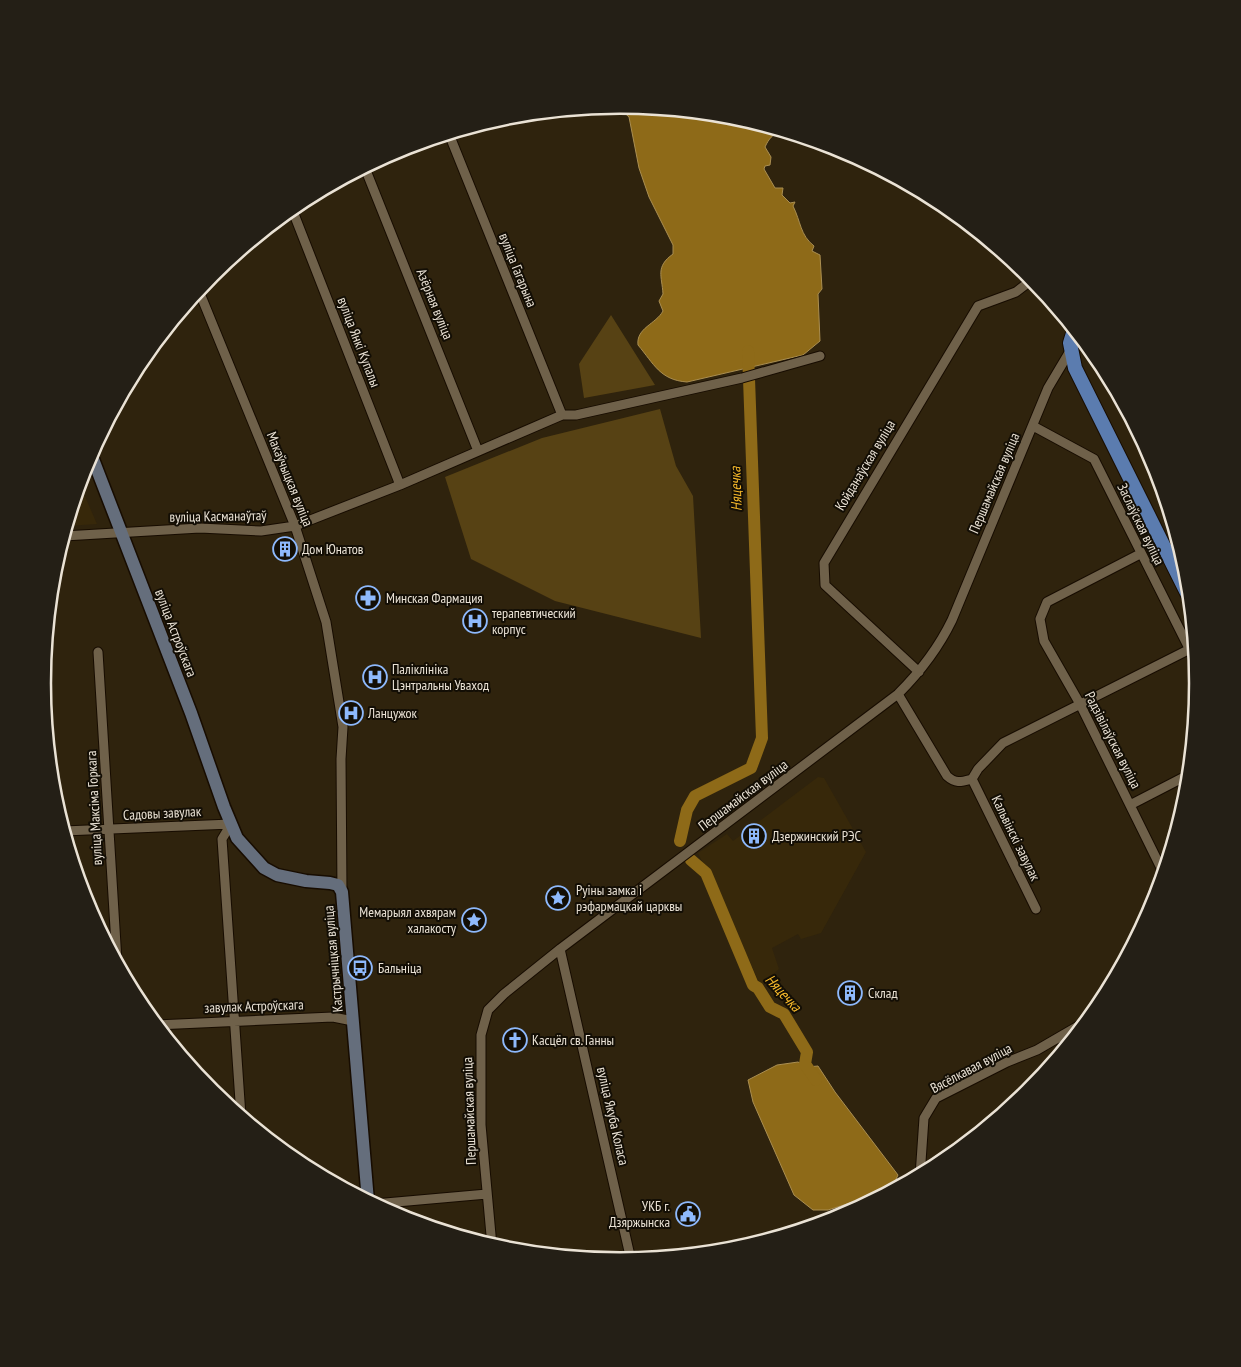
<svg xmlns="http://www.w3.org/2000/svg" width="1241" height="1367" font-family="'PT Sans Narrow',sans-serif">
	<rect width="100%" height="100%" fill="#2f230d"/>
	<!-- built -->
	<path fill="#37280a" d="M80,485l17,39 -30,2z
		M818,777l6,1 42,74 -45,81 -20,6 -3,-5 -26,14 7,21 -18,17 -63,-133 29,-19 6,7z"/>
	<!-- green -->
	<path fill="#574214" d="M611,315l44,70 -71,13 -5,-34z
		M660,409l16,57 17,30 8,142 -146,-37 -84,-42 -26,-82 97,-39z"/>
	<!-- water -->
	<path fill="#8e6a18" stroke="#aa8e51" d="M617,106l117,11 45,14c-6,4 -10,7 -14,16l6,10 -1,8 -5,1 -1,3 11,19h8l-1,7 8,8 5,-1 -2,4c8,16 7,29 21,40l-2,5 8,4 2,34 -4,5 2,47 -17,14 -116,27c-27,-2 -33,-18 -49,-37 -2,-17 18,-21 25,-34l-4,-10 4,-7c-1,-18 -8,-27 10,-40v-9l-24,-48 -10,-29 -10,-51z
		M798,1062l9,5 11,-1 17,26 63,83 -7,15 -63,20h-15l-19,-15 -41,-93 -5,-22 29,-15z"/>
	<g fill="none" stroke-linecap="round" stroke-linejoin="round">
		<!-- river -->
		<path stroke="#8e6a18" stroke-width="12" d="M680,841l7,-31 8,-14 56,-28 11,-30 -14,-387
			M691,860l15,13 47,112 5,3 12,19 14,7 23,38 -2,12 11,16"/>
		<!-- street casing -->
		<g stroke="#170c00" stroke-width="11">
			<path id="street" d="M449,134l113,281
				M365,168l113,283
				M292,209l108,276
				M199,291l96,235 31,96 17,105 -2,32 1,133
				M1033,426l61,33 102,203
				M64,536l136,-8 61,3 34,-5 105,-41 162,-70h14l166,-37 78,-22
				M1140,554l-93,48 -7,17 4,22 36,63 84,170
				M98,652l19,309
				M919,672l-94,-87 -1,-22 154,-257 38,-14 17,-13
				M898,694l49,82c9,8 14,6 25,3
				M972,779l6,-10 25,-26 187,-94
				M972,779l64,130
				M1130,805l60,-31
				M231,824l-9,15 19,277
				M64,831l167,-7
				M560,949l71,311
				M156,1025l177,-8 20,4
				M920,1176l4,-58 12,-20 71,-36 30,-12 50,-29
				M374,1204l113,-10
				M492,1246l-11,-121v-90l7,-25 16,-16 56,-45 338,-255c23,-23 40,-45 54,-74l96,-232 22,-37"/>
		</g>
		<!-- secondary casing -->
		<g stroke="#170c00" stroke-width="15">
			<path id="secondary" d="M91,454l100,259 33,94 13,31 27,30 13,7 29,6 24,2 8,2 4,7 26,309"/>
		</g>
		<!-- primary casing -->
		<g stroke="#170c00" stroke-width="16">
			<path id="primary" d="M1074,330l-4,13 5,25 115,231"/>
		</g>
		<!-- street -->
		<use href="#street" stroke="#6f614a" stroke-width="9"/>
		<!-- secondary -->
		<use href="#secondary" stroke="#656e7c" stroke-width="12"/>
		<!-- primary -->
		<use href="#primary" stroke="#5b7caf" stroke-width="14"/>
	</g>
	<!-- icons -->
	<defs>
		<g id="building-ring" transform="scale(1.25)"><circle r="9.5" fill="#130e05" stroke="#8eb9fc" stroke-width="1.5"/><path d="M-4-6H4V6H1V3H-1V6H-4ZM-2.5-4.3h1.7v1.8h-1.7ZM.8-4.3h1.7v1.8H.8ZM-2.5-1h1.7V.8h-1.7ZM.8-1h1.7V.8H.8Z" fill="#8eb9fc"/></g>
		<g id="pharmacy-ring" transform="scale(1.25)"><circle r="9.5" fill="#130e05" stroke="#8eb9fc" stroke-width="1.5"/><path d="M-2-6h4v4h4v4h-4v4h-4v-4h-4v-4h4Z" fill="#8eb9fc"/></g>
		<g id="hospital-ring" transform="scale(1.25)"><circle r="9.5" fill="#130e05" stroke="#8eb9fc" stroke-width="1.5"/><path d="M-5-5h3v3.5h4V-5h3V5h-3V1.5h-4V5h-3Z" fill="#8eb9fc"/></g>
		<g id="sight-ring" transform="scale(1.25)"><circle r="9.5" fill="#130e05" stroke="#8eb9fc" stroke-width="1.5"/><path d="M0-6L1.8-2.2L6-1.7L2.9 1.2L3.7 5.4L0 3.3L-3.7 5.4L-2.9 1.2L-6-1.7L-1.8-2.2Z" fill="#8eb9fc"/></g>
		<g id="bus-ring" transform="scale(1.25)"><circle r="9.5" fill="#130e05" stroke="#8eb9fc" stroke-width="1.5"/><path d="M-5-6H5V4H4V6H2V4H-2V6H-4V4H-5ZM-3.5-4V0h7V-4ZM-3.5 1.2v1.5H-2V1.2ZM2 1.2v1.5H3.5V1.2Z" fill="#8eb9fc"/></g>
		<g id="church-ring" transform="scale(1.25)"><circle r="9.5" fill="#130e05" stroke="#8eb9fc" stroke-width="1.5"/><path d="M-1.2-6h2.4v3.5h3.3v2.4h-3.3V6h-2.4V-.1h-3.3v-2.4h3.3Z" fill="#8eb9fc"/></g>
		<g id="civic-ring" transform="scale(1.25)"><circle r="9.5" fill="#130e05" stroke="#8eb9fc" stroke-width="1.5"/><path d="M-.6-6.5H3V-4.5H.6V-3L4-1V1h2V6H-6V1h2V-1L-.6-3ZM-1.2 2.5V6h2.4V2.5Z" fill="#8eb9fc"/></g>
	</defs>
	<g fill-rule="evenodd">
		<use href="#building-ring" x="285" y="549"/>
		<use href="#pharmacy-ring" x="368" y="598"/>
		<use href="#hospital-ring" x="475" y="621"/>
		<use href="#hospital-ring" x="375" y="677"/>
		<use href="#hospital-ring" x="351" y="713"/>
		<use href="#building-ring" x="754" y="836"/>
		<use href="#sight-ring" x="558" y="898"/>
		<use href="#sight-ring" x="474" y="920"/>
		<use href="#bus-ring" x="360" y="968"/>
		<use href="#building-ring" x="850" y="993"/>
		<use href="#church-ring" x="515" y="1040"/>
		<use href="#civic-ring" x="688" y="1214"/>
	</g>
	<g text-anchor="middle" stroke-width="4" stroke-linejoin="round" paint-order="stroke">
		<!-- street labels -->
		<g font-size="14" fill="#eae2d5" stroke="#130e05">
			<text transform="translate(518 270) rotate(68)" y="5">вуліца Гагарына</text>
			<text transform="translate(435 304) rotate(68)" y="5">Азёрная вуліца</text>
			<text transform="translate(359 342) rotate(69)" y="5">вуліца Янкі Купалы</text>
			<text transform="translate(865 465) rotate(-59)" y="5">Койданаўская вуліца</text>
			<text transform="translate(290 479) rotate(68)" y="5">Макаўчыцкая вуліца</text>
			<text transform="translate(994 483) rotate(-67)" y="5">Першамайская вуліца</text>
			<text transform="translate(218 516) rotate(-1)" y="5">вуліца Касманаўтаў</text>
			<text transform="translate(1141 524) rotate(64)" y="5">Заслаўская вуліца</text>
			<text transform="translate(176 633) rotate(69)" y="5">вуліца Астроўскага</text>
			<text transform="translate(1113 740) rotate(63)" y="5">Радзівілаўская вуліца</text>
			<text transform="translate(743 795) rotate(-37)" y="5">Першамайская вуліца</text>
			<text transform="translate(94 808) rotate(-93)" y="5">вуліца Максіма Горкага</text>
			<text transform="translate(162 813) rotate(-3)" y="5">Садовы завулак</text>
			<text transform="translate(1016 838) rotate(64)" y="5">Кальвінскі завулак</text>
			<text transform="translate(333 959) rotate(-95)" y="5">Кастрычніцкая вуліца</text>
			<text transform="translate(254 1006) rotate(-2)" y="5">завулак Астроўскага</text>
			<text transform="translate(971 1068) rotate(-28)" y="5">Вясёлкавая вуліца</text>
			<text transform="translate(469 1111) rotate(-92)" y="5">Першамайская вуліца</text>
			<text transform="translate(613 1116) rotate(77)" y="5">вуліца Якуба Коласа</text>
		</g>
		<!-- poi labels -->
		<g font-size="14" fill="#eae2d5" stroke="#130e05" text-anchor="start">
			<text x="302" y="554">Дом Юнатов</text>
			<text x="386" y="603">Минская Фармация</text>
			<text x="492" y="618">терапевтический<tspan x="492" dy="16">корпус</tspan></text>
			<text x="392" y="674">Паліклініка<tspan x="392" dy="16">Цэнтральны Уваход</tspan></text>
			<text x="368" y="718">Ланцужок</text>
			<text x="772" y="841">Дзержинский РЭС</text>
			<text x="576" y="895">Руіны замка і<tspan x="576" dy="16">рэфармацкай царквы</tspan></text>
			<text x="456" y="917" text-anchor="end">Мемарыял ахвярам<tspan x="456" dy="16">халакосту</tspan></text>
			<text x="378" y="973">Бальніца</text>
			<text x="868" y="998">Склад</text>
			<text x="532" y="1045">Касцёл св. Ганны</text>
			<text x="670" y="1211" text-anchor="end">УКБ г.<tspan x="670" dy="16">Дзяржынска</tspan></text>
		</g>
		<!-- water labels -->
		<g font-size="15" font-style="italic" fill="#f8ba2b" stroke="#130e05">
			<text transform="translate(736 489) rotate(-92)" y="5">Няцечка</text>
			<text transform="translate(783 993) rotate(47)" y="5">Няцечка</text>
		</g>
	</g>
	<!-- crop -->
	<path d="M0 0H1241V1367H0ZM51 683a569 569 0 1 1 1138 0a569 569 0 1 1-1138 0Z" fill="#241f16" fill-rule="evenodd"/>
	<path fill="none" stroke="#eae2d5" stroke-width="2.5" d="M51 683a569 569 0 1 1 1138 0a569 569 0 1 1-1138 0Z"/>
</svg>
